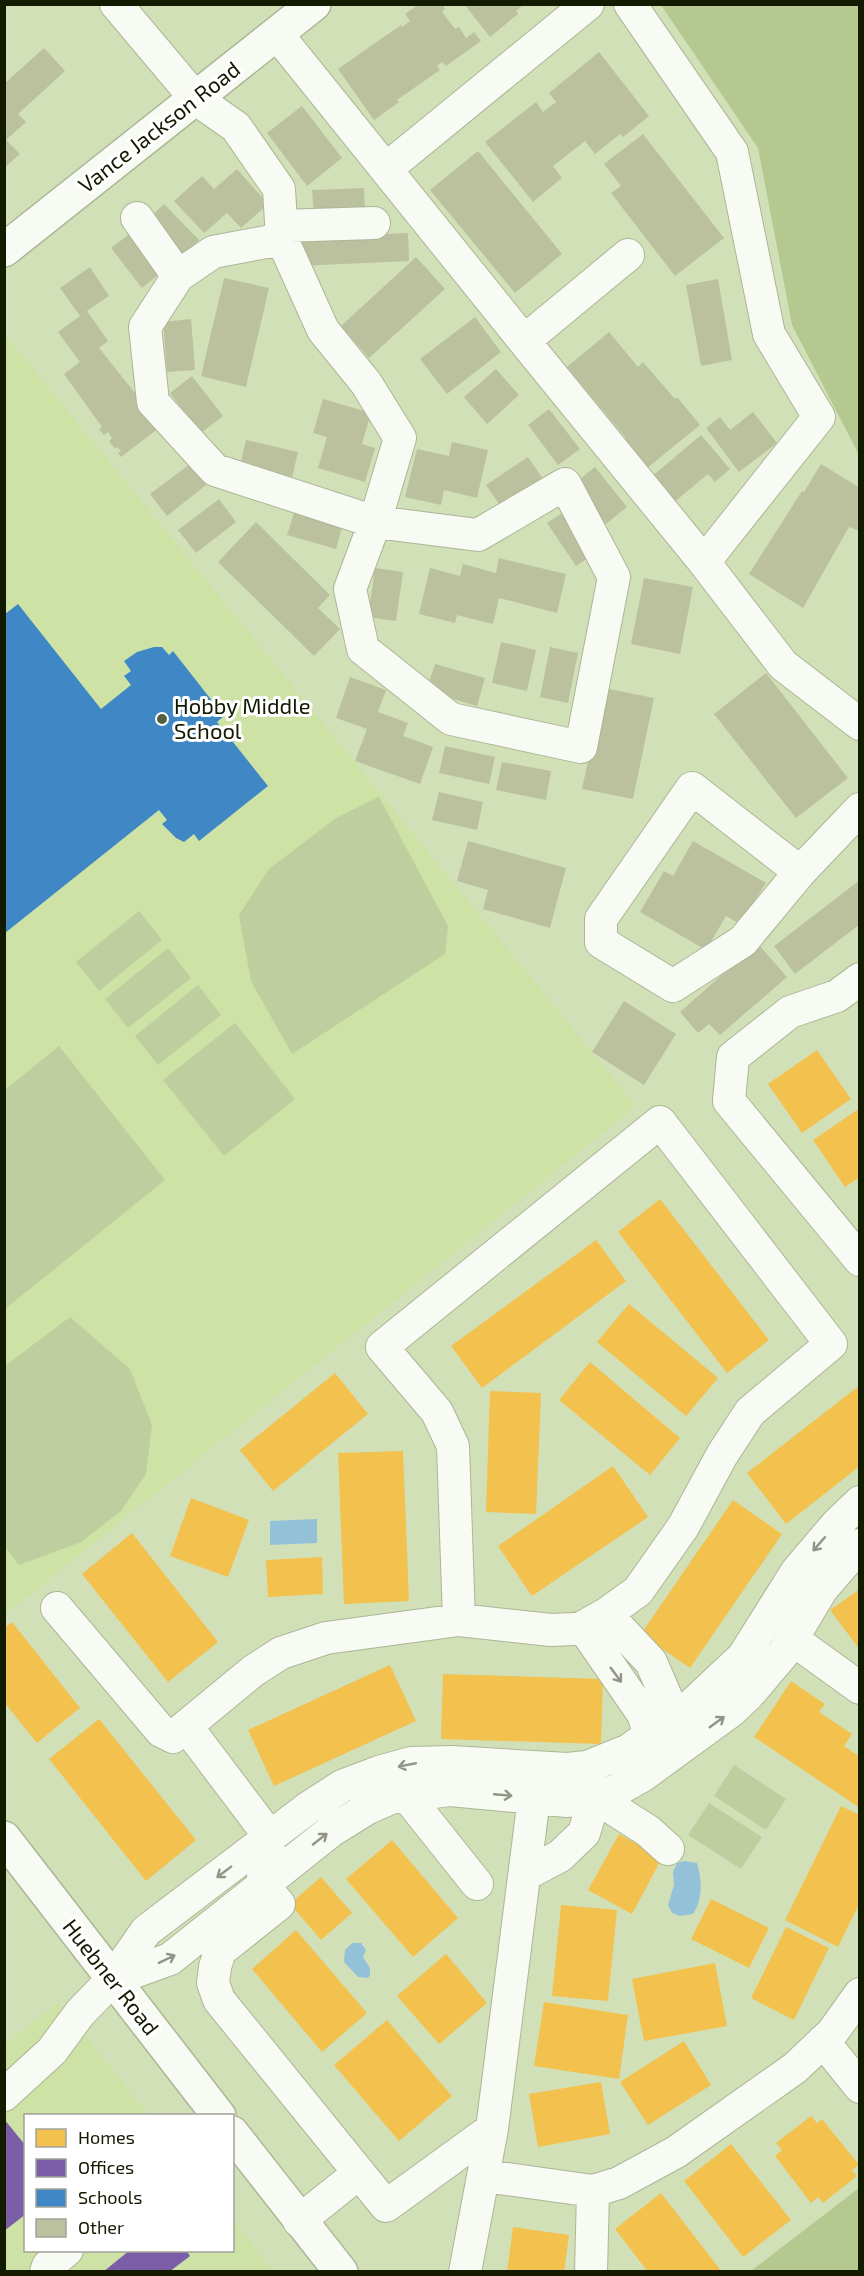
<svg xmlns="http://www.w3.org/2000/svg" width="864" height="2276" font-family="'Exo 2',sans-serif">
	<rect width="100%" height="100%" fill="#d2e0b8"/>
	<!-- built -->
	<path fill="#cde2a4" d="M4,333l632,773 -631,509h-1z
		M58,2002l91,113 -123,1v134h206l1,-30 40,51 -268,1v-227z"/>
	<!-- green -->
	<path fill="#bece9f" d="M379,797l69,129 -3,28 -153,100 -41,-73 -12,-66 30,-46 67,-51z
		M139,911l23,29 -63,51 -23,-29z
		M168,948l23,30 -63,50 -23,-29z
		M198,985l23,30 -63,50 -23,-29z
		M235,1023l60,76 -71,57 -61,-76z
		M59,1046l106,134 -160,129v-219z
		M70,1317l60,52 22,56 -6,49 -25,37 -40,31 -62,23 -14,-18v-181z
		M734,1765l52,34 -20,31 -52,-34z
		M709,1803l53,34 -21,32 -53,-34z"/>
	<!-- forest -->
	<path fill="#b5c890" d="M661,5h198v450l-67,-130 -34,-177z
		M859,2188v83h-108z"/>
	<!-- water -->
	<path fill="#93c2d8" d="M317,1519v24l-47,2v-24z
		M684,1861l13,2c5,15 6,37 -4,51l-13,2 -8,-3 -4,-8 6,-20 -1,-13 4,-9z
		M352,1943h9l5,7 -3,7 7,11v7l-2,3 -10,-1 -14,-15 1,-12z"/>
	<!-- homes -->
	<path fill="#f2c14e" d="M817,1050l34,49 -49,34 -34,-49z
		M860,1108v69l-15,10 -32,-47z
		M660,1199l109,141 -42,33 -109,-141z
		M596,1240l30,41 -144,107 -31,-42z
		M629,1304l89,74 -32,38 -89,-74z
		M590,1362l90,76 -30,37 -91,-75z
		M335,1373l33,41 -95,77 -33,-41z
		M860,1385v81l-74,58 -39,-51z
		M490,1391l51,2 -5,121 -50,-2z
		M403,1451l6,150 -65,3 -6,-151z
		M613,1466l35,51 -116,79 -34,-50z
		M191,1498l58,22 -21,57 -58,-21z
		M733,1500l49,34 -92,134 -49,-34z
		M132,1533l86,109 -50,40 -86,-108z
		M322,1557l1,37 -55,3 -2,-37z
		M860,1589v61l-30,-40z
		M12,1622l68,86 -43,35 -33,-41v-74z
		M390,1665l26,56 -142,65 -26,-56z
		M443,1674l160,5 -2,65 -160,-5z
		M791,1681l34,23 -6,8 33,22 -8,12 16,11v51l-106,-71z
		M99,1719l97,121 -50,41 -97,-122z
		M841,1806l19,9v87l-22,45 -53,-27z
		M619,1834l43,24 -30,56 -44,-24z
		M392,1840l66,78 -45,39 -67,-78z
		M321,1877l31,36 -31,27 -31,-36z
		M711,1899l58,29 -20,40 -58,-29z
		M561,1905l56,5 -9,91 -56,-5z
		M786,1927l43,21 -35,72 -43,-22z
		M296,1930l71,83 -45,39 -70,-83z
		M446,1954l41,49 -48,41 -42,-48z
		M715,1963l12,63 -83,15 -12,-62z
		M544,2002l84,13 -9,64 -85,-13z
		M387,2020l65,76 -53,45 -65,-76z
		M684,2041l27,44 -63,40 -28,-43z
		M601,2082l9,52 -72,13 -9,-53z
		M811,2116l6,7 5,-4 37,46 -7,5 5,6 -34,27 -5,-6 -7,6 -36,-47 7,-6 -6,-7z
		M731,2144l60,76 -48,37 -59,-76z
		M661,2193l61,79h-74l-33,-43z
		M513,2227l56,8 -5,37h-57z"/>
	<!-- offices -->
	<path fill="#7b5ea7" d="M4,2119l22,27v68l-22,17z
		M130,2250h56l4,6 -21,16h-66z"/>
	<!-- schools -->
	<path fill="#3f88c5" d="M18,604l83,105 30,-24 -7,-9 7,-5 -7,-10 13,-9 17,-5h8l7,8 4,-4 51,65 -7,6 51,64 -69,55 -5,-7 -10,8 -8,-4 -14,-14 5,-4 -8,-10 -154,123v-319z"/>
	<!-- building -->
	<path fill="#bbc09f" d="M419,4h23l3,5 -3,3 13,17 4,-2 7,11 8,-6 7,9 -35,25 -4,-4 -5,4 3,4 -43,30 2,2 -25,18 -36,-51 63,-44 1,2 8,-6 -5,-7z
		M464,4h60l-8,7 2,3 -28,23z
		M44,48l21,23 -47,43 8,8 -20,18 14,14 -16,14v-84z
		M599,52l50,64 -26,21 -3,-3 -25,20 -10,-13 -32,25 9,12 -29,24 -48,-60 51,-40 7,10 13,-10 -7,-9z
		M302,106l40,52 -35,28 -40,-53z
		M643,134l81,104 -49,38 -64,-83 10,-7 -17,-22z
		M478,151l84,103 -47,39 -85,-103z
		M237,169l31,35 -27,24 -14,-15 -23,20 -30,-32 28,-25 12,13z
		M364,188l1,27 -51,3 -2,-28z
		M164,204l35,36 -20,19 -35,-36z
		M132,232l30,40 -20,16 -31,-40z
		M408,233l1,28 -110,5 -1,-28z
		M416,257l29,32 -76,69 -28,-32z
		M90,267l19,29 -22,15 21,30 -9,7 40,50 20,30 -38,29 -3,-4 3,-2 -4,-4 -2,2 -6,-8 3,-3 -4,-6 -4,3 -5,-6 3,-2 -38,-53 16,-12 -22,-30 22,-16 -20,-28z
		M224,278l45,10 -23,99 -45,-11z
		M718,279l14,81 -31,6 -15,-81z
		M475,317l26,35 -54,42 -27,-35z
		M191,319l4,51 -28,2 -4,-50z
		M609,332l29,35 5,-5 32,37 2,-2 23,28 -54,44 -23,-28 3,-3 -59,-71z
		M496,369l23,26 -32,29 -23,-27z
		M192,376l31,40 -22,17 -31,-40z
		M323,399l48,14 -9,31 13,4 -10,34 -47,-14 9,-31 -14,-4z
		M549,409l31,40 -22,16 -30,-40z
		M753,412l24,31 -38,29 -33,-44 14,-11 10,13z
		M701,435l29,34 -15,13 -7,-8 -36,30 -22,-26z
		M246,440l52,12 -7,30 -52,-11z
		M452,442l36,8 -11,48 -33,-8 -3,15 -36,-8 12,-48 32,7z
		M528,457l15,22 -42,28 -15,-22z
		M190,464l16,21 -39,31 -17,-22z
		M821,464l39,24v43l-11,-4 -46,81 -54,-34 53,-83 2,1z
		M595,467l32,40 -21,17 -32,-40z
		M219,499l17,23 -40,31 -18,-23z
		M571,507l28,44 -23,15 -29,-43z
		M295,510l48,13 -7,26 -49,-14z
		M256,522l74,73 -12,13 22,21 -26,27 -96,-94z
		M499,558l67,16 -9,39 -58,-15 -6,26 -36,-9 -2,8 -36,-9 11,-46 30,8 3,-12 33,9z
		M375,568l28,4 -7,49 -28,-4z
		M644,578l49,9 -13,67 -49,-10z
		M501,642l35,8 -9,41 -35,-8z
		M550,647l28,6 -10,50 -28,-6z
		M435,664l50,14 -8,28 -51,-15z
		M766,673l82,105 -52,40 -82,-104z
		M350,677l36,13 -8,22 30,11 -5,13 30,11 -13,37 -65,-23 12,-32 -31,-11z
		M609,689l45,9 -21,101 -51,-10 8,-37 6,1z
		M445,746l50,11 -6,27 -50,-11z
		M502,762l49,9 -5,29 -50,-10z
		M439,792l44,10 -6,28 -45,-10z
		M468,841l98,27 -16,60 -67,-19 5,-19 -31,-9z
		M693,841l73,42 -26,41 -14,-8 -20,34 -66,-38 24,-41 9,5z
		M860,880v44l-65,50 -21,-28z
		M759,945l28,32 -67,58 -11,-11 -11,9 -18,-21 61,-54z
		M624,1001l52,33 -32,51 -52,-33z"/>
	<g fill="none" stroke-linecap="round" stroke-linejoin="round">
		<!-- minor casing -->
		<g stroke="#abb696" stroke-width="34">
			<path id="minor" d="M116,4l80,95 40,28 43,62 3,50 -69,13 -35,24 -41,-58
				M277,34l247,307 104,-86
				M386,169l202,-165
				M281,226l93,-3
				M178,276l-33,51 8,75 62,68 160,52 25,-84 -34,-55 -43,-53 -41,-91
				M524,341l180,221 115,-145 -50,-83 -37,-182 -102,-148
				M565,484l49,93 -33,170 -130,-28 -88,-70 -13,-60 25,-67 103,13z
				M704,562l79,103 77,59
				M800,872l-108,-84 -91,131v23l72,44 70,-45 57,-69 60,-63
				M860,979l-23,17 -47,16 -57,45 -4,44 131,159
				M57,1608l104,123 12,6 80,-66 28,-18 45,-15 133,-18 92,10 23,-1 9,-2 23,-13 32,-23 45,-64 39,-72 28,-43 81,-68 -171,-222 -278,225 55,65 16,34 6,174
				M606,1614l45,48 32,74
				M583,1627l60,87 14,41
				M792,1639l68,49
				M187,1727l83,110 -8,47 17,20 -59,47 -5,16 -2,16 6,17 167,206 106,-77
				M406,1795l71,89
				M595,1797l53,34 20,18
				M526,1874l34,-18 24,-23 11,-36 -5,-17
				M112,1980l58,-21 161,-128 37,-23 25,-11 57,-7 117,11 28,-4 22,-7 25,-14 89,-65 18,-17 34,-40 39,-65 38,-44
				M823,2041l37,46
				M4,2095l48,-44 28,-38 32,-33 34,-49 162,-123 34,-22 37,-14 32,-9 41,-1 115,7 20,-2 42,-17 64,-46 50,-47 54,-86 40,-47 23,-22
				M485,2176l108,15 26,-8 57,-31 119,-84 37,-35 28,-39
				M299,2221l60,-48
				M46,2272l2,-6 19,-16
				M465,2272l27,-143 42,-331
				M591,2272l2,-81"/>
		</g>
		<!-- major casing -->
		<g stroke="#abb696" stroke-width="36">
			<path id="major" d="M4,250l310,-246
				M4,1838l215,278
				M232,2133l109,139"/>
		</g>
		<!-- minor -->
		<use href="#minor" stroke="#f8faf4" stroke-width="32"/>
		<!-- major -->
		<use href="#major" stroke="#f8faf4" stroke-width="33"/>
	</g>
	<!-- one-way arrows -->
	<defs><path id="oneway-shaft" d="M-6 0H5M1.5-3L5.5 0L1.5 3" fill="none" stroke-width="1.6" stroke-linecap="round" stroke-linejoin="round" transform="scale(1.5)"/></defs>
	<g stroke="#909586">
		<use href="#oneway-shaft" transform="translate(819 1544) rotate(131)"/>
		<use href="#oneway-shaft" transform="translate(616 1675) rotate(54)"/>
		<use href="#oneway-shaft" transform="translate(717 1722) rotate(-36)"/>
		<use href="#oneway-shaft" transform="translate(407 1765) rotate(169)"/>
		<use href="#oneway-shaft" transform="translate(503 1795) rotate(5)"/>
		<use href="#oneway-shaft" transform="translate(320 1839) rotate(-38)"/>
		<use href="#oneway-shaft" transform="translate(224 1872) rotate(143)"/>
		<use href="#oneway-shaft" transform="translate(167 1959) rotate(-26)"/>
	</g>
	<!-- markers -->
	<circle fill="#555f40" stroke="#fff" stroke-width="2" cx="162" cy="719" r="6"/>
	<g text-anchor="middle" stroke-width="6" stroke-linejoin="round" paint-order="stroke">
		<!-- street labels -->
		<g font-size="22" fill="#121a00" stroke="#fff">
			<text transform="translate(159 127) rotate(-38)" y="8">Vance Jackson Road</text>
			<text transform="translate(111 1977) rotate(52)" y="8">Huebner Road</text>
		</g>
		<!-- poi labels -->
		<g font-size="22" fill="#121a00" stroke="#fff" text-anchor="start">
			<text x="174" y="714">Hobby Middle<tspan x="174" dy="25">School</tspan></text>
		</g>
	</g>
	<!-- border -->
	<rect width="864" height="2276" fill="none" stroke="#121a00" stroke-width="12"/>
	<!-- legend -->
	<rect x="24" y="2114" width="210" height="138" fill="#ffffff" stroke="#a0a399" stroke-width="1.5"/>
	<rect x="36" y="2129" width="30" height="18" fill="#f2c14e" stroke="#a0a399" stroke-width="1.5"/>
	<text x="78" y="2144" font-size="18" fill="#121a00">Homes</text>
	<rect x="36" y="2159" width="30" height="18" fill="#7b5ea7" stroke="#a0a399" stroke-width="1.5"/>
	<text x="78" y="2174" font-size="18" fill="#121a00">Offices</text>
	<rect x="36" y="2189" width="30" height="18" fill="#3f88c5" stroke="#a0a399" stroke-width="1.5"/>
	<text x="78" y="2204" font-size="18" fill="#121a00">Schools</text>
	<rect x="36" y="2219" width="30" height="18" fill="#bbc09f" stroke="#a0a399" stroke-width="1.5"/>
	<text x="78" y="2234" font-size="18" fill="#121a00">Other</text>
</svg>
